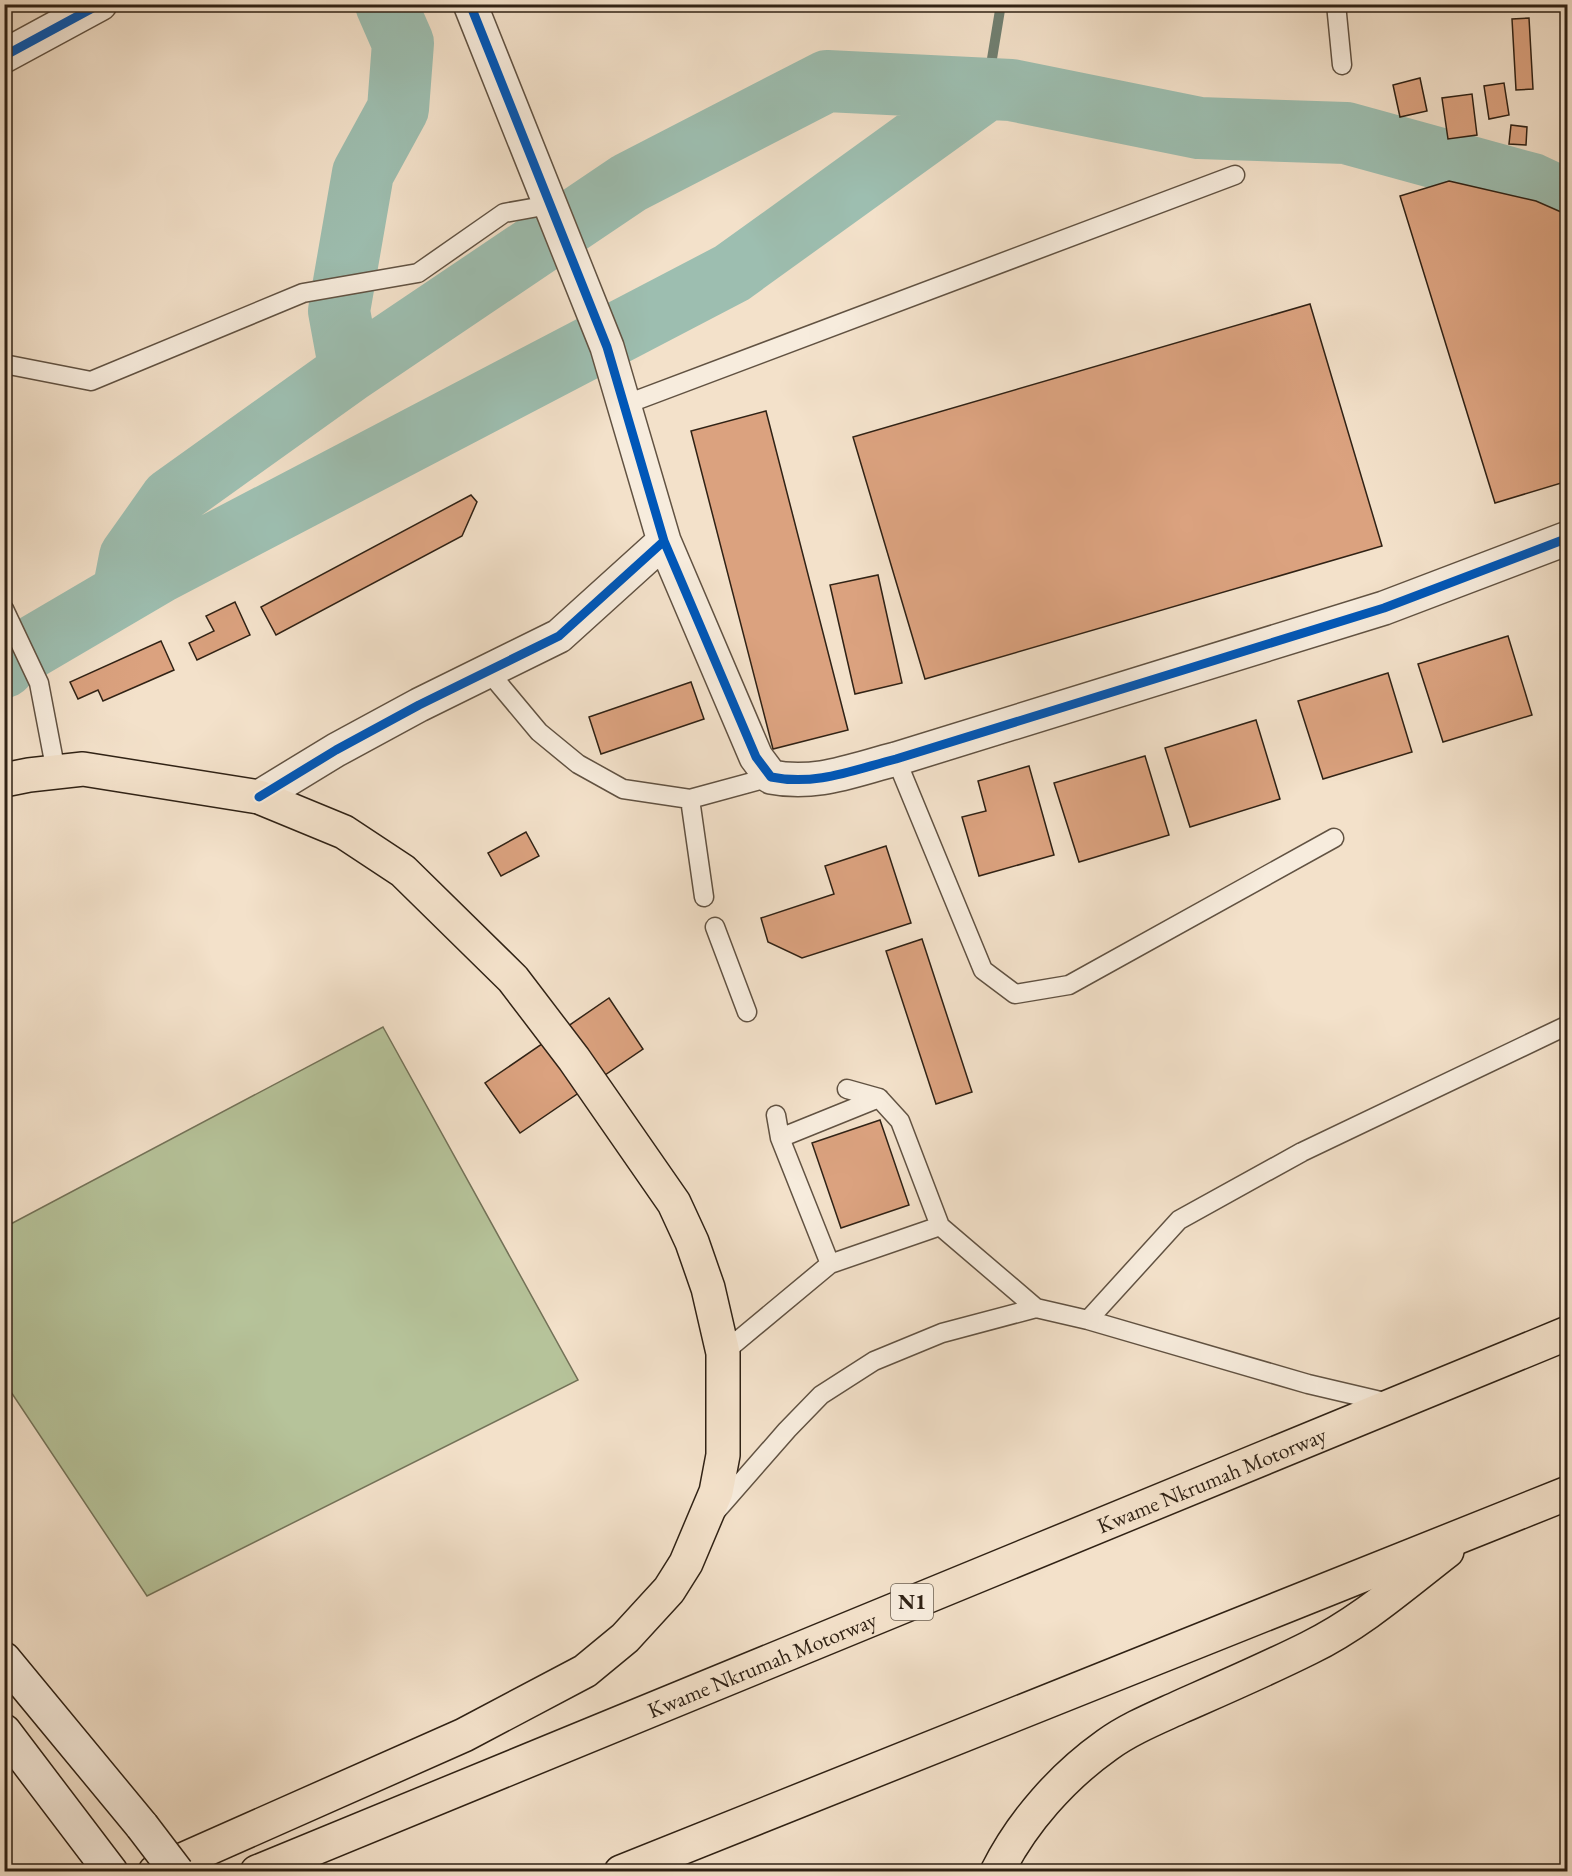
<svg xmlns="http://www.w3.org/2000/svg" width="1572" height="1876" font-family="'EB Garamond',serif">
	<rect width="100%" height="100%" fill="#f3e1ca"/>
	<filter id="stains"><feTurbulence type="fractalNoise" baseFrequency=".00333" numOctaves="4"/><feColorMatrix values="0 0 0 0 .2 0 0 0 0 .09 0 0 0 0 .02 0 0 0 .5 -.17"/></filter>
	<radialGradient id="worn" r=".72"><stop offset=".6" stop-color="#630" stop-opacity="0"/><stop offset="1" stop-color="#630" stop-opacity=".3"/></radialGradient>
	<!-- green -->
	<path fill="#b6c39a" stroke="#737258" stroke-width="1.5" d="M383,1027l195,353 -431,216 -142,-213v-156z"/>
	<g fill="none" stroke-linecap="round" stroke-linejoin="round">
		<!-- stream -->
		<path stroke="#718072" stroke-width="10" d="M987,89l14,-85"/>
		<!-- river -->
		<path stroke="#9dbeb0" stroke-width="62" d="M350,371l-11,-60 24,-138 35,-64 5,-66 -17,-39
			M123,593l7,-36 41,-58 179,-128 279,-188 198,-102 184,9 188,38 147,5 186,51 36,17
			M4,667l6,-7 150,-88 572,-299 255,-184"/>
	</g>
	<!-- building -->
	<path fill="#dba27f" stroke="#302215" stroke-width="1.5" d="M1529,18l4,71 -17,1 -4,-71z
		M1420,78l7,33 -27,6 -7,-32z
		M1504,83l5,32 -20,4 -5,-33z
		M1472,94l5,41 -29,4 -6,-41z
		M1511,125l16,2 -1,18 -17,-1z
		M1449,181l87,20 32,14v266l-73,22 -95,-307z
		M1310,304l72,242 -457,133 -72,-242z
		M766,411l82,319 -75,19 -82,-318z
		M471,495l6,7 -15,34 -186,99 -15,-28z
		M878,575l24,108 -47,11 -25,-109z
		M235,602l15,33 -53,25 -8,-17 25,-12 -8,-15z
		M1508,636l24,79 -89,27 -25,-78z
		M161,641l13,29 -71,31 -5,-11 -20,9 -8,-17z
		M1388,673l24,79 -89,27 -25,-78z
		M691,682l13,37 -103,35 -12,-37z
		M1256,720l24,79 -90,28 -25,-79z
		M1145,756l24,79 -90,27 -25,-79z
		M1029,766l25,89 -75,21 -17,-59 24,-6 -8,-30z
		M526,832l13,24 -38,20 -13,-23z
		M886,846l25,77 -109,35 -34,-16 -7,-24 73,-24 -9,-28z
		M922,939l50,153 -36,12 -50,-153z
		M609,998l34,51 -123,84 -35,-50z
		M880,1120l29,85 -68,23 -29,-85z
		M1506,1865l2,7h-21z"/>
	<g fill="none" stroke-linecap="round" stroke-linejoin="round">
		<!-- service casing -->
		<g stroke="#615242" stroke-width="21">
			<path id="service" d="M1336,4l6,61
				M4,364l87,17 212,-88 115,-20 86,-60 45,-8
				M624,405l611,-230
				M4,609l35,74 17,89
				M488,671l51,61 39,32 45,25 67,10 14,98
				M896,759l87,211 32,24 54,-9 265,-147
				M690,799l81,-22
				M715,927l32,85
				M847,1089l32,9 21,23 40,105
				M776,1115l4,23 50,126
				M780,1138l99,-40
				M1088,1320l91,-100 123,-68 266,-127
				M723,1353l107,-89 110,-38 96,82
				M717,1510l70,-80 34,-35 53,-34 68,-28 94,-25 52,12 220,64 81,19"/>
		</g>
		<!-- minor casing -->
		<g stroke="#615242" stroke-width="36">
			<path id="minor" d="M470,4l137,343 57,194 92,216 15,20c45,9 82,-7 125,-18l488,-151 184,-70
				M4,56l96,-52
				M259,797l77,-47 83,-45 140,-69 105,-95"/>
		</g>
		<!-- secondary casing -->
		<g stroke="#302215" stroke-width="36">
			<path id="secondary" d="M4,1659l138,167
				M4,1731l107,141"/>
		</g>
		<!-- motorway casing -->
		<g stroke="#302215" stroke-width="36">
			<g id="motorway">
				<path d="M4,780l25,-5 54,-6 176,28 85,35 59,39 110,108 61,80 100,144 18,39 16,46 15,65v102l-7,37 -30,71 -17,27 -44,48 -40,33 -121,64 -309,137"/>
				<path id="s1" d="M257,1872l1311,-539"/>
				<path d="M621,1872l947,-379"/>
				<path d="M997,1872c25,-50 65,-95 110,-127 22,-16 49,-27 73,-38 43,-19 87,-38 129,-59 51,-25 93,-62 138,-97"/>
			</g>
		</g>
		<!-- service -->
		<use href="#service" stroke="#f7ecdd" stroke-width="18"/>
		<!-- minor -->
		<use href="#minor" stroke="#f7ecdd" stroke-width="33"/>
		<!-- secondary -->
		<use href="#secondary" stroke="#f7ecdd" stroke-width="33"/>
		<!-- motorway -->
		<use href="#motorway" stroke="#f3e1ca" stroke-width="33"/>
		<!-- secondary-bridge casing -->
		<g stroke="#302215" stroke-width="36" stroke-linecap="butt">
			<path id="secondary-bridge" d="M142,1826l35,46"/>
		</g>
		<!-- secondary-bridge -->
		<use href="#secondary-bridge" stroke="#f7ecdd" stroke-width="33"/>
		<!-- cycleway casing -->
		<g stroke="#f7ecdd" stroke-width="13">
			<path id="cycleway" d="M470,4l137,343 57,194 92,216 15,20c45,9 82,-7 125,-18l488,-151 184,-70
				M4,56l96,-52
				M259,797l77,-47 83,-45 140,-69 105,-95"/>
		</g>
		<!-- cycleway -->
		<use href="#cycleway" stroke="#0057b8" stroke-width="9"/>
	</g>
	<g text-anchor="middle" stroke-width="6" stroke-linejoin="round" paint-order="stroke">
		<!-- shield labels -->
		<rect fill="#f7ecdd" stroke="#6c5f51" stroke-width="1.5" x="891" y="1584" width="42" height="36" rx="4.5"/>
		<g font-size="21" font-weight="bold" fill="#302215">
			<text x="912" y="1609">N1</text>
		</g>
		<!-- street labels -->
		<g font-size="22" fill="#302215" stroke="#f7ecdd">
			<text dy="8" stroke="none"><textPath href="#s1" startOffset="1032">Kwame Nkrumah Motorway</textPath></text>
			<text dy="8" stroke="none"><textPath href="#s1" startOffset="546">Kwame Nkrumah Motorway</textPath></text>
		</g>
	</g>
	<!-- margin -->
	<rect width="1572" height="1876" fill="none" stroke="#f3e1ca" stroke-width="24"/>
	<rect x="6" y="6" width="1560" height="1864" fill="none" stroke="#302215" stroke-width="3"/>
	<rect x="12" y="12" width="1548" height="1852" fill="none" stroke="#302215" stroke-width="1.5"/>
	<rect width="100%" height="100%" filter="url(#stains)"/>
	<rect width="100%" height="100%" fill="url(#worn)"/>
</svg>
